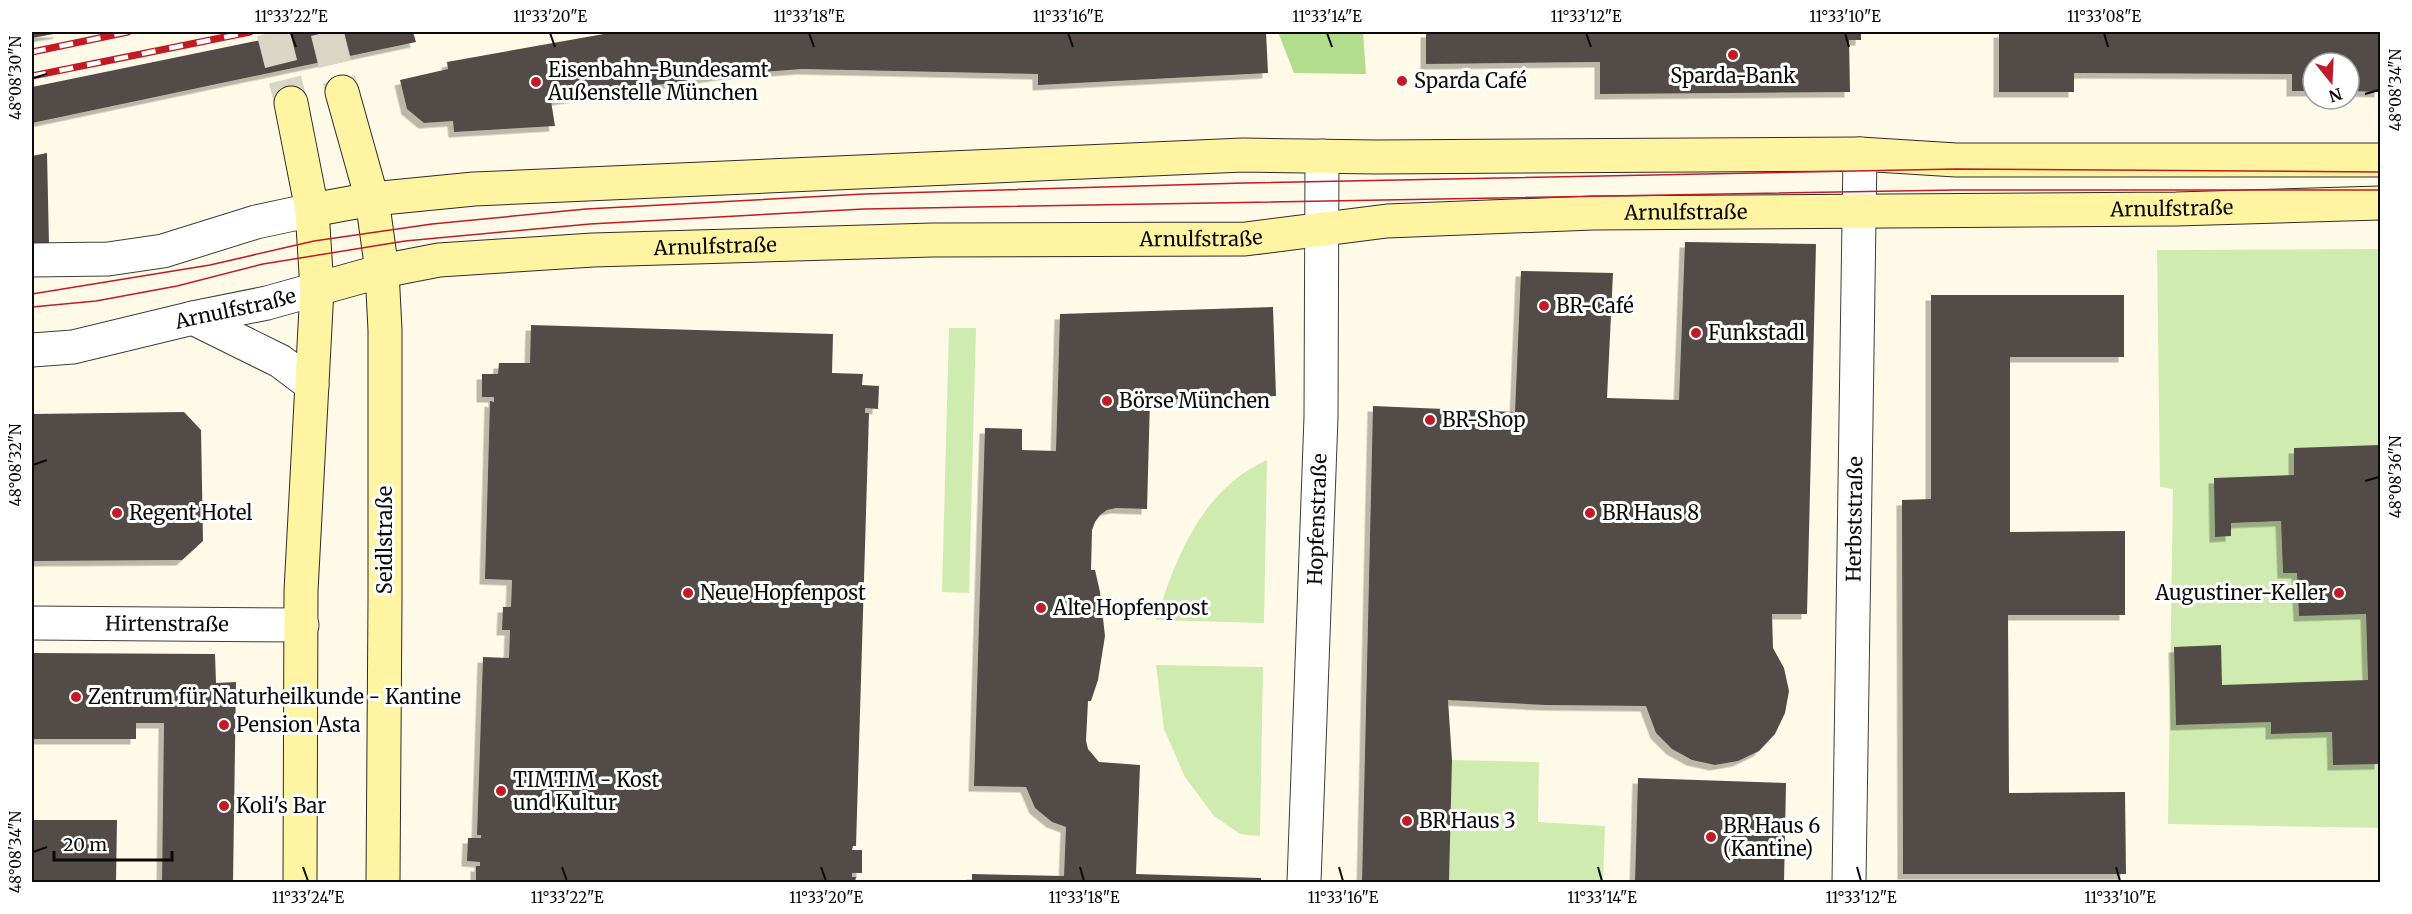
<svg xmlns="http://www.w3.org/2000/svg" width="2412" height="914" font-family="Merriweather,serif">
	<defs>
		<filter id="shadow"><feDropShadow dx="-5.5" dy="5.5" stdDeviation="0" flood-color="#0004"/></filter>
	</defs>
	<rect width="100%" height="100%" fill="#fffae7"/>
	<!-- green -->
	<path fill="#cfebaf" d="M2380,249v579l-212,-4 5,-335 -13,-2 -3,-237z
		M949,328h27l-7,265 -27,-1z
		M1267,460l-3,163 -108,-3c20,-63 46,-131 111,-160z
		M1156,665l107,2 -3,169 -20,-2 -26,-18 -29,-39 -21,-48z
		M1452,760l87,2 -1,60 67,4 -2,56h-154z"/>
	<!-- forest -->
	<path fill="#b2dc8e" d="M1278,32h85l3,42 -72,-1z"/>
	<!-- building -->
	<path fill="#534b46" filter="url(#shadow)" d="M32,32h27v1l-27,5z
		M300,32h113l3,10 -384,81v-36z
		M615,32h651l2,41 -230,12v-11l-236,-5 -80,6 -171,26 4,25 -101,6 -1,-11 -29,2 -17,-14 -7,-29 48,-11 -1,-7z
		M1426,32h435v8h-12l1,52 -250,2v-32l-174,2z
		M1999,32h381v60l-31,-1v-28h-36v28h-21v-17l-218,-1v19h-75z
		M47,153l2,92h-17v-89z
		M1685,242l131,2 -9,370h-35l1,34 11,20 5,23 -4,22 -10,21 -16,17 -21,10 -23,4 -23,-5 -20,-11 -16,-16 -10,-27 -100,-1 -98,-5 4,60 -3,122h-87l11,-476 142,6 6,-141 92,2 -6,125 72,2z
		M1931,295h193v62h-114v175l115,-1v84h-117l1,178 116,-1 1,82h-223l-1,-374 29,-1z
		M1273,307l3,89 -126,4 -3,109 -31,-1 -9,2 -7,5 -5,7 -3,8 -1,40h4l5,22 5,44 -7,44 -7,21h-3l-2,40 2,8 11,13 41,3 -4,109 125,4v4h-289v-8l92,2 2,-49 -14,-5 -17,-14 -9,-21 -52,-1 11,-358 37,1v21l34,1 4,-137z
		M531,325l302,9 -1,39 31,1 -1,11 17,1 -1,23 -13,-1v5h4l-13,433h-3l-1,4h10v23h-10v4h4l-1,5h-379v-16h4v-4l-13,-1 1,-23h13v-3h-4l6,-178 26,1 1,-28h-8l1,-23h8l1,-27 -27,-1 5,-178 4,1v-5h-12v-23h16l1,-11h31z
		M184,412l17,18 2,111 -21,19 -150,1v-147z
		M2380,445v319l-47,1 -1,-33 -61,2v-12l-95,3 -2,-78 47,-2 1,40 146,-5 -2,-66 -67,2 -2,-43h-14l-2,-52 -50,2v13l-16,1 -1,-59 80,-3v-27z
		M32,653l183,1 1,29 20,-1 -3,200h-71l2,-159h-28v16h-104z
		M1638,778l148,5 -2,99h-149z
		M32,820h85l-1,62h-84z"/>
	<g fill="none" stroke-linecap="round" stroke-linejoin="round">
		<!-- secondary-tunnel -->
		<path stroke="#dad6c6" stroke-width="33" stroke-dasharray="33 16" stroke-linecap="butt" d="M273,32l18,71
			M327,32l15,60"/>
		<!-- street casing -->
		<g stroke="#3d3d3d" stroke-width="35">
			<g id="street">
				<path d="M32,260l76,-1 55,-8 93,-29 56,-12"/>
				<path d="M193,318l87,43 32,24"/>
				<path id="s1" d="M32,350l41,-3 120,-29 74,-15 50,-14"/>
				<path id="s2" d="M32,623l270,2"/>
				<path id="s3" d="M1304,882l17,-465 1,-261"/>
				<path id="s4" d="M1849,882l11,-728"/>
			</g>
		</g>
		<!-- secondary casing -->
		<g stroke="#2c2c2c" stroke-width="35">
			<g id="secondary">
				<path d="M342,92l30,107 10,72 3,59v269l-2,283"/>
				<path d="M291,103l21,107 5,79 -16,302 -1,291"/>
				<path d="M312,210l60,-11 102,-10 769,-34 134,2 483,-3 96,6h424"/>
				<path id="s5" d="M317,289l65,-18 57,-11 154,-10 339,-10 313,-1 142,-18 206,-8 583,-4 204,-6"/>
			</g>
		</g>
		<!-- street -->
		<use href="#street" stroke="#fff" stroke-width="33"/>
		<!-- secondary -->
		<use href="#secondary" stroke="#fff4a2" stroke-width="33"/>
		<!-- tram -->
		<path stroke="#c11b25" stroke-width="1.5" d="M32,294l178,-29 104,-24 118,-17 154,-15 278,-15 380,-11 712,-14 424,3
			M32,307l64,-6 81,-15 86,-22 142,-23 185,-17 274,-15 1092,-19h424"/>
		<!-- rail casing -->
		<g stroke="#c11b25" stroke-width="7">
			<path id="rail" d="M32,52l96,-20
				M32,76l218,-44"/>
		</g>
		<!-- rail -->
		<use href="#rail" stroke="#fff" stroke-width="4.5" stroke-dasharray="14" stroke-linecap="butt"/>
	</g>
	<!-- ticks -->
	<path fill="none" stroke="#0a0a0a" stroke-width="2" d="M291,33l5,14M550,33l5,14M809,33l5,14M1068,33l5,14M1327,33l5,14M1586,33l5,14M1845,33l4,14M2104,33l4,14M33,78l14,-4M2365,94l14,-4M33,465l14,-5M2365,481l14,-4M33,852l14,-5M303,867l5,14M562,867l5,14M821,867l5,14M1080,867l4,14M1339,867l4,14M1598,867l4,14M1857,867l4,14M2116,867l4,14"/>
	<!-- markers -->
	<g fill="#c11b25" stroke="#fff" stroke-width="2">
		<circle cx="1733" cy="55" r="6"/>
		<circle cx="1402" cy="81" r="6"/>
		<circle cx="536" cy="82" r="6"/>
		<circle cx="1544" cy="306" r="6"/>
		<circle cx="1696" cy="333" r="6"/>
		<circle cx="1107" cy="401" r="6"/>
		<circle cx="1430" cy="420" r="6"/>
		<circle cx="117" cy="513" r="6"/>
		<circle cx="1590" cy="513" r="6"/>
		<circle cx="688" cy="593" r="6"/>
		<circle cx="2339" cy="593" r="6"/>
		<circle cx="1041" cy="608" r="6"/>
		<circle cx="76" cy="697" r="6"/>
		<circle cx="224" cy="725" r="6"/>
		<circle cx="501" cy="791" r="6"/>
		<circle cx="224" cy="806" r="6"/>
		<circle cx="1407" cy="821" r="6"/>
		<circle cx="1711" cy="837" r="6"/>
	</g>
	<g text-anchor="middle" stroke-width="6" stroke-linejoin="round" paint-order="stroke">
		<!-- poi labels -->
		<g font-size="20" fill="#0a0a0a" stroke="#fff" text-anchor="start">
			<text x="548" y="77">Eisenbahn-Bundesamt<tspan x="548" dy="23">Außenstelle München</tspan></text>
			<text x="1733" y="83" text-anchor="middle">Sparda-Bank</text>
			<text x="1414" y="88">Sparda Café</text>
			<text x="1556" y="313">BR-Café</text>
			<text x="1708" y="340">Funkstadl</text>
			<text x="1119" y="408">Börse München</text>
			<text x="1442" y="427">BR-Shop</text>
			<text x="129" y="520">Regent Hotel</text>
			<text x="1602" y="520">BR Haus 8</text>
			<text x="700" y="600">Neue Hopfenpost</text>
			<text x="2327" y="600" text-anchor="end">Augustiner-Keller</text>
			<text x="1053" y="615">Alte Hopfenpost</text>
			<text x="88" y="704">Zentrum für Naturheilkunde - Kantine</text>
			<text x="236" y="732">Pension Asta</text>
			<text x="513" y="787">TIMTIM - Kost<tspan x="513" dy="23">und Kultur</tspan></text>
			<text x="236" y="813">Koli's Bar</text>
			<text x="1419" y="828">BR Haus 3</text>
			<text x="1723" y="833">BR Haus 6<tspan x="1723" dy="23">(Kantine)</tspan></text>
		</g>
		<!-- street labels -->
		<g font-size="20" fill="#0a0a0a" stroke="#fff">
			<text dy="7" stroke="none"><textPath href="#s5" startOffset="1860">Arnulfstraße</textPath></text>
			<text dy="7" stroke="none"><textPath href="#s5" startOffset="1374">Arnulfstraße</textPath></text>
			<text dy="7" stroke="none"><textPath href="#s5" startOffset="888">Arnulfstraße</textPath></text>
			<text dy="7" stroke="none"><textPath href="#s5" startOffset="402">Arnulfstraße</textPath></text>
			<text dy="7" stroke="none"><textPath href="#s1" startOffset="208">Arnulfstraße</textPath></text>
			<text dy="7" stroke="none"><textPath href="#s4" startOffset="363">Herbststraße</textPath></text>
			<text dy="7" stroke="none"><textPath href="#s3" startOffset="363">Hopfenstraße</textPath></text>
			<text transform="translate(385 540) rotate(-90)" y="7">Seidlstraße</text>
			<text dy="7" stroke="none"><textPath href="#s2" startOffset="135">Hirtenstraße</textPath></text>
		</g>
	</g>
	<!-- border -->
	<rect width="2412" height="914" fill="none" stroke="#ffffff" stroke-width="66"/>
	<!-- north arrow -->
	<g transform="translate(2331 81) rotate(162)"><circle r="28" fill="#ffffff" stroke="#9d9d9d" stroke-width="1.5"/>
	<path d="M0-4.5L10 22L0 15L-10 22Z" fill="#c11b25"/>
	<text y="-9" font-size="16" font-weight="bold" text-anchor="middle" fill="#0a0a0a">N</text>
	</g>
	<!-- scale -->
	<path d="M54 851v9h118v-9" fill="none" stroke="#0a0a0a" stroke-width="3"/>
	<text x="63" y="851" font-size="18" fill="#0a0a0a" stroke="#ffffff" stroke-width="4.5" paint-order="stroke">20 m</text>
	<rect x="33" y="33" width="2346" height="848" fill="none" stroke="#0a0a0a" stroke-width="2"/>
	<g font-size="15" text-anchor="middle" fill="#0a0a0a">
		<text x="291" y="22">11°33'22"E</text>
		<text x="550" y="22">11°33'20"E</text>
		<text x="809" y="22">11°33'18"E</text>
		<text x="1068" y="22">11°33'16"E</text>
		<text x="1327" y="22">11°33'14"E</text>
		<text x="1586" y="22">11°33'12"E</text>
		<text x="1845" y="22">11°33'10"E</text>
		<text x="2104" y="22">11°33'08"E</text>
		<text transform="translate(16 78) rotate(-90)" y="5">48°08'30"N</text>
		<text transform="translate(2396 90) rotate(-90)" y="5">48°08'34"N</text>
		<text transform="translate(16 465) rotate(-90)" y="5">48°08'32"N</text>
		<text transform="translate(2396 477) rotate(-90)" y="5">48°08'36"N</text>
		<text transform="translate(16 852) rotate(-90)" y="5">48°08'34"N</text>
		<text x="308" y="903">11°33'24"E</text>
		<text x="567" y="903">11°33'22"E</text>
		<text x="826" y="903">11°33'20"E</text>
		<text x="1084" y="903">11°33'18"E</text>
		<text x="1343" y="903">11°33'16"E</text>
		<text x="1602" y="903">11°33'14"E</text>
		<text x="1861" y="903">11°33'12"E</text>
		<text x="2120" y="903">11°33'10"E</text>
	</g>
</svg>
